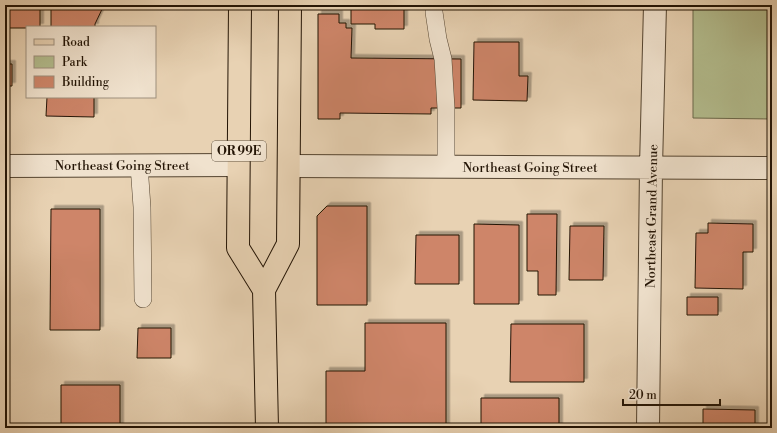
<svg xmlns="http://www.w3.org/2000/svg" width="777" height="433" font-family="'Libre Bodoni',serif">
	<defs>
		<filter id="shadow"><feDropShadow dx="3.5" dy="-3.5" stdDeviation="0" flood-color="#0004"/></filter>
	</defs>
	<rect width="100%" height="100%" fill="#e8d2b3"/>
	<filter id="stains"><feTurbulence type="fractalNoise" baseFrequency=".005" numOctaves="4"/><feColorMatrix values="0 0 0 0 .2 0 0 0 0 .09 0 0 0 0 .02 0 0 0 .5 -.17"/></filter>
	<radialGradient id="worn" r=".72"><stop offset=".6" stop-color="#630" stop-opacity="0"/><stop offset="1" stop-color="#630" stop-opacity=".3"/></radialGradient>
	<!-- green -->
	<path fill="#b3bd8e" stroke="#6b684a" d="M693,5h79v114l-79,-1z"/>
	<!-- building -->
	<path fill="#ce8569" stroke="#231405" filter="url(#shadow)" d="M5,5h35v22h-13v1h-22z
		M51,5h53l-9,19v3h-44z
		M351,5h53v24h-29v-5h-24z
		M318,14h21v9h7v5h6l-1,30 110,1v49h-30v6l-91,-1v6h-22z
		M474,42h45v34h9l-1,25 -54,-1z
		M5,64h7v22h-7z
		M47,97h47v20l-48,-1z
		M327,206h40v99h-50v-89z
		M51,209h49v121h-50z
		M527,214h30l-1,81h-18v-24h-11z
		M708,223l45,1v28h-10v37l-48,-1 1,-55h12z
		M474,224l45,1v79h-45z
		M570,226h34l-1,54h-34z
		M416,235h43v49h-44z
		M687,297h31v18h-31z
		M365,323h81v105h-120v-57h39z
		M511,324h73v58h-74z
		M138,328h33v30h-34z
		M61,385h59v43h-59z
		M481,398h78v30h-78z
		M703,409l52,1v18h-52z"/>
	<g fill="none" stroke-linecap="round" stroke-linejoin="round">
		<!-- lane casing -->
		<g stroke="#544430" stroke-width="18">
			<path id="lane" d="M434,5v7l4,27 5,20 3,49v58
				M139,165l3,42 1,92"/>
		</g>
		<!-- street casing -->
		<g stroke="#544430" stroke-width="24">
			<path id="street" d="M5,166l233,-1
				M289,166l483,2
				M648,428l3,-261 4,-162"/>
		</g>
		<!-- primary casing -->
		<g stroke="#231405" stroke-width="24">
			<path id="primary" d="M240,5l-2,243 26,42
				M267,428l-3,-138 24,-46 2,-239"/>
		</g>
		<!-- lane -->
		<use href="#lane" stroke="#f0e2ce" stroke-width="17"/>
		<!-- street -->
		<use href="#street" stroke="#f0e2ce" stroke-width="22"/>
		<!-- primary -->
		<use href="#primary" stroke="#e8d2b3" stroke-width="22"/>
	</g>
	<g text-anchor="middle" stroke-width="3.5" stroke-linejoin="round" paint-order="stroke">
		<!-- shield labels -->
		<rect fill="#f0e2ce" stroke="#605241" stroke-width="1" x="212" y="141" width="54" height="20" rx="3"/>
		<g font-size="12" font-weight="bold" fill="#231405">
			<text x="239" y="155">OR 99E</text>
		</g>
		<!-- street labels -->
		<g font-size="13" fill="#231405" stroke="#f0e2ce">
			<text x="122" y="170">Northeast Going Street</text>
			<text x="530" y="172">Northeast Going Street</text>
			<text transform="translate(651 216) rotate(-89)" y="5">Northeast Grand Avenue</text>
		</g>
	</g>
	<!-- margin -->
	<rect width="777" height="433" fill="none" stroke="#e8d2b3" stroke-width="20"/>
	<rect x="6" y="6" width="765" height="421" fill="none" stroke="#231405" stroke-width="2"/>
	<rect x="10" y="10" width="757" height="413" fill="none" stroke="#231405"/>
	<!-- legend -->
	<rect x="26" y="26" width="130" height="72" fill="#f0e2ce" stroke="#9e907e"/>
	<rect x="34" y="39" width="20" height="6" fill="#e8d2b3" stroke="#9e907e"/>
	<text x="62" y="46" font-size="12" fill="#231405">Road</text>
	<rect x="34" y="56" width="20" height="12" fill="#b3bd8e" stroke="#9e907e"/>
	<text x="62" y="66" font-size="12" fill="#231405">Park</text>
	<rect x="34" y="76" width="20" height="12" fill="#ce8569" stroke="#9e907e"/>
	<text x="62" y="86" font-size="12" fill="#231405">Building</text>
	<!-- scale -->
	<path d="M623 399v6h97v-6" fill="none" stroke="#231405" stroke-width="2"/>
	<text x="629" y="399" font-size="12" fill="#231405" stroke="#f0e2ce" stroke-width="3" paint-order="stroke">20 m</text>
	<rect width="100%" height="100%" filter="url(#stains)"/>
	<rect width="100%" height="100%" fill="url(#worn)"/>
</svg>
